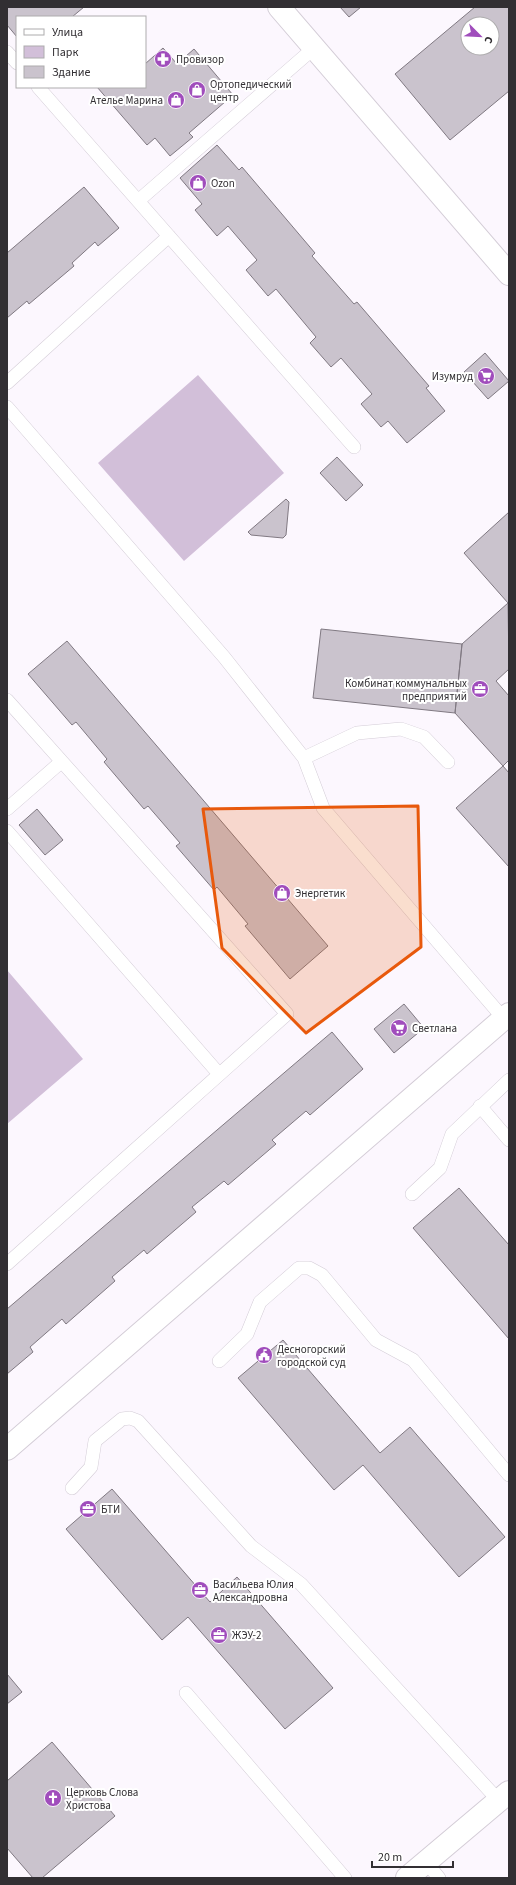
<svg xmlns="http://www.w3.org/2000/svg" width="516" height="1885" font-family="'Source Sans 3',sans-serif">
	<rect width="100%" height="100%" fill="#fcf7fe"/>
	<!-- green -->
	<path fill="#d2bfd9" d="M198,375l86,98 -100,88 -86,-98z
		M7,970l76,89 -76,65z"/>
	<!-- building -->
	<path fill="#cac3cd" stroke="#807982" fill-rule="evenodd" d="M7,7h77l-12,10h-55v20l-10,-12z
		M340,7h21l-12,10z
		M475,7h34v84l-59,49 -55,-66zM468,24h24v24h-24z
		M163,48l14,16 17,-15 39,46 -44,38 4,4 -23,19 -15,-18 -8,7 -50,-58h48v-23z
		M217,145l22,25 3,-3 73,86 -3,3 42,48 3,-2 72,84 -3,2 19,23 -38,32 -19,-22 -7,6 -20,-23 11,-10 -31,-36 -10,9 -21,-24 6,-6 -40,-48 -8,7 -22,-26 11,-10 -29,-34 -11,10 -22,-26 7,-6 -22,-26z
		M84,187l35,41 -21,18 -3,-4 -23,21 2,3 -45,38 -2,-3 -20,17v-65z
		M485,353l24,28 -21,18 -24,-27z
		M337,457l26,28 -17,16 -26,-28z
		M286,499l3,3 -3,33 -3,3 -32,-3 -3,-3z
		M509,512v90l-1,1 -44,-50z
		M508,603l1,66 -13,12 13,15v64l-6,6 -48,-53 7,-69z
		M321,629l141,15 -7,69 -142,-15z
		M67,641l261,305 -38,33 -45,-53 3,-2 -31,-37 -3,3 -38,-44 4,-3 -32,-37 -4,3 -40,-47 3,-3 -31,-37 -4,3 -44,-51z
		M503,766l6,7v94l-53,-59z
		M37,809l26,31 -18,15 -26,-30z
		M404,1004l20,24 -30,25 -20,-24z
		M332,1032l31,37 -53,46 -4,-4 -34,29 4,4 -48,41 -4,-4 -32,26 4,5 -49,42 -3,-4 -32,27 3,4 -49,43 -4,-5 -32,28 3,5 -26,22v-65z
		M459,1188l50,57v94l-96,-111z
		M283,1340l97,113 30,-26 95,110 -46,40 -96,-112 -29,25 -96,-112z
		M112,1489l98,113 27,-25 96,111 -48,41 -97,-112 -26,23 -96,-111z
		M7,1674l15,18 -15,12z
		M52,1742l63,74 -73,62h-9l-26,-30v-67z"/>
	<g fill="none" stroke-linecap="round" stroke-linejoin="round">
		<!-- lane casing -->
		<g stroke="#d4cdd7" stroke-width="14">
			<path id="lane" d="M7,52l10,11
				M38,87l316,360
				M138,201l176,-153
				M7,383l162,-147
				M7,407l217,250 80,101 19,50 181,211
				M7,700l280,314 -280,250
				M304,758l53,-25 44,-4 23,8 24,25
				M7,809l54,-47
				M7,831l212,243
				M480,1106l29,34
				M412,1194l28,-26 12,-34 57,-54
				M219,1361l28,-27 13,-32 39,-34h10l13,7 54,65 37,20 96,115
				M72,1488l19,-21 4,-26 27,-22 8,-1 8,3 113,125 50,38 198,217
				M186,1693l159,185
				M426,1862l13,16"/>
		</g>
		<!-- street casing -->
		<g stroke="#d4cdd7" stroke-width="24">
			<path id="street" d="M279,7l230,267
				M7,1449l502,-435"/>
		</g>
		<!-- secondary casing -->
		<g stroke="#d4cdd7" stroke-width="24">
			<path id="secondary" d="M407,1878l102,-86"/>
		</g>
		<!-- lane -->
		<use href="#lane" stroke="#fff" stroke-width="13"/>
		<!-- street -->
		<use href="#street" stroke="#fff" stroke-width="22"/>
		<!-- secondary -->
		<use href="#secondary" stroke="#fff" stroke-width="22"/>
	</g>
	<!-- marked area -->
	<path fill="#e8590c" fill-opacity="0.2" stroke="#e8590c" stroke-width="3" stroke-linejoin="round" d="M418,806l3,141 -115,86 -84,-85 -19,-139z"/>
	<!-- icons -->
	<defs>
		<g id="pharmacy-disc" transform="scale(0.9)"><circle r="9.5" fill="#a04dbc" stroke="#fff"/><path d="M-2-6h4v4h4v4h-4v4h-4v-4h-4v-4h4Z" fill="#fff"/></g>
		<g id="shop-disc" transform="scale(0.9)"><circle r="9.5" fill="#a04dbc" stroke="#fff"/><path d="M-5-2.5h2.3a2.7 3.5 0 0 1 5.4 0H5L5.5 6h-11ZM-1.5-2.5h3a1.5 2.3 0 0 0-3 0Z" fill="#fff"/></g>
		<g id="supermarket-disc" transform="scale(0.9)"><circle r="9.5" fill="#a04dbc" stroke="#fff"/><path d="M-6-5.5h2.5l.6 2H6L4.5 2H-2.5L-4.4-4H-6ZM-1.5 3.2a1.3 1.3 0 1 0 .1 0ZM3 3.2a1.3 1.3 0 1 0 .1 0Z" fill="#fff"/></g>
		<g id="office-disc" transform="scale(0.9)"><circle r="9.5" fill="#a04dbc" stroke="#fff"/><path d="M-6-3h4V-5.5h4V-3h4V5H-6ZM-1-4.5V-3h2v-1.5ZM-6 0V1H6V0Z" fill="#fff"/></g>
		<g id="civic-disc" transform="scale(0.9)"><circle r="9.5" fill="#a04dbc" stroke="#fff"/><path d="M-.6-6.5H3V-4.5H.6V-3L4-1V1h2V6H-6V1h2V-1L-.6-3ZM-1.2 2.5V6h2.4V2.5Z" fill="#fff"/></g>
		<g id="church-disc" transform="scale(0.9)"><circle r="9.5" fill="#a04dbc" stroke="#fff"/><path d="M-1.2-6h2.4v3.5h3.3v2.4h-3.3V6h-2.4V-.1h-3.3v-2.4h3.3Z" fill="#fff"/></g>
	</defs>
	<g fill-rule="evenodd">
		<use href="#pharmacy-disc" x="163" y="59"/>
		<use href="#shop-disc" x="197" y="90"/>
		<use href="#shop-disc" x="176" y="100"/>
		<use href="#shop-disc" x="198" y="183"/>
		<use href="#supermarket-disc" x="486" y="376"/>
		<use href="#office-disc" x="480" y="689"/>
		<use href="#shop-disc" x="282" y="893"/>
		<use href="#supermarket-disc" x="399" y="1028"/>
		<use href="#civic-disc" x="264" y="1355"/>
		<use href="#office-disc" x="88" y="1509"/>
		<use href="#office-disc" x="200" y="1590"/>
		<use href="#office-disc" x="219" y="1635"/>
		<use href="#church-disc" x="53" y="1798"/>
	</g>
	<g text-anchor="middle" stroke-width="4" stroke-linejoin="round" paint-order="stroke">
		<!-- poi labels -->
		<g font-size="11" fill="#322f33" stroke="#fff" text-anchor="start">
			<text x="176" y="63">Провизор</text>
			<text x="210" y="88">Ортопедический<tspan x="210" dy="13">центр</tspan></text>
			<text x="163" y="104" text-anchor="end">Ателье Марина</text>
			<text x="211" y="187">Ozon</text>
			<text x="473" y="380" text-anchor="end">Изумруд</text>
			<text x="467" y="687" text-anchor="end">Комбинат коммунальных<tspan x="467" dy="13">предприятий</tspan></text>
			<text x="295" y="897">Энергетик</text>
			<text x="412" y="1032">Светлана</text>
			<text x="277" y="1353">Десногорский<tspan x="277" dy="13">городской суд</tspan></text>
			<text x="101" y="1513">БТИ</text>
			<text x="213" y="1588">Васильева Юлия<tspan x="213" dy="13">Александровна</tspan></text>
			<text x="232" y="1639">ЖЭУ-2</text>
			<text x="66" y="1796">Церковь Слова<tspan x="66" dy="13">Христова</tspan></text>
		</g>
	</g>
	<!-- border -->
	<rect width="516" height="1885" fill="none" stroke="#322f33" stroke-width="16"/>
	<!-- legend -->
	<rect x="16" y="16" width="130" height="72" fill="#ffffff" stroke="#adacad"/>
	<rect x="24" y="29" width="20" height="6" fill="#ffffff" stroke="#adacad"/>
	<text x="52" y="36" font-size="12" fill="#322f33">Улица</text>
	<rect x="24" y="46" width="20" height="12" fill="#d2bfd9" stroke="#adacad"/>
	<text x="52" y="56" font-size="12" fill="#322f33">Парк</text>
	<rect x="24" y="66" width="20" height="12" fill="#cac3cd" stroke="#adacad"/>
	<text x="52" y="76" font-size="12" fill="#322f33">Здание</text>
	<!-- north arrow -->
	<g transform="translate(480 36) rotate(114)"><circle r="19" fill="#ffffff" stroke="#adacad"/>
	<path d="M0-3L7 15L0 10L-7 15Z" fill="#a04dbc"/>
	<text y="-6" font-size="11" font-weight="bold" text-anchor="middle" fill="#322f33">С</text>
	</g>
	<!-- scale -->
	<path d="M372 1861v6h81v-6" fill="none" stroke="#322f33" stroke-width="2"/>
	<text x="378" y="1861" font-size="12" fill="#322f33" stroke="#ffffff" stroke-width="3" paint-order="stroke">20 m</text>
</svg>
